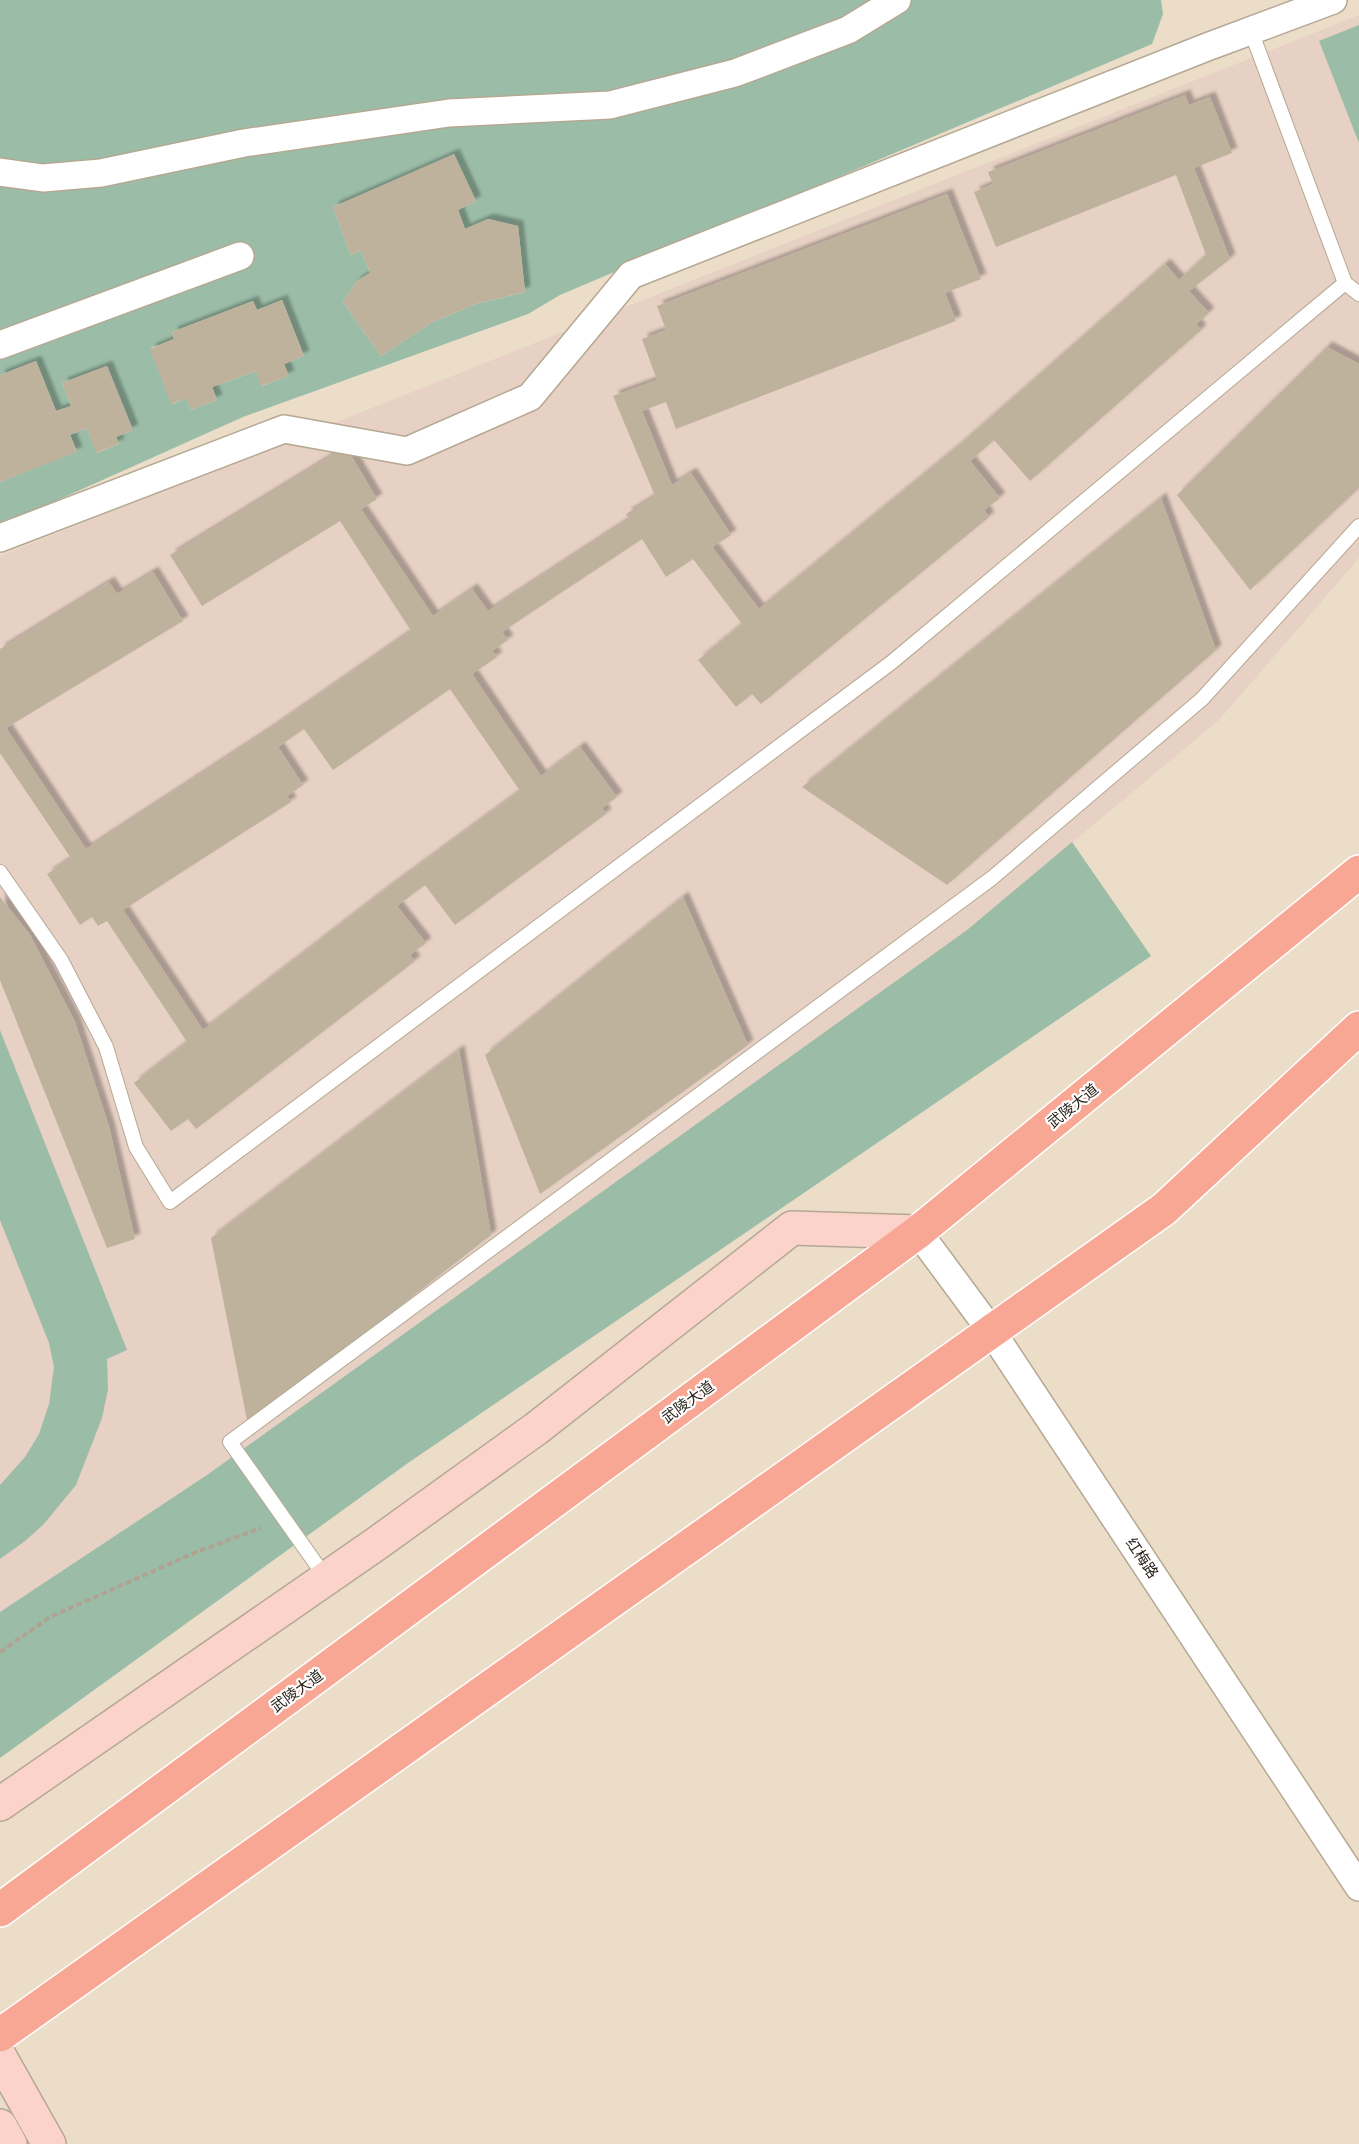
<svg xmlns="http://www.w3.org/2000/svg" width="1359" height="2144" font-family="Ubuntu,'Noto Sans SC',sans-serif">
	<defs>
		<filter id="shadow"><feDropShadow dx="5.5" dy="-5.5" stdDeviation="1.5" flood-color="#0004"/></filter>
	</defs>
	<rect width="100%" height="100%" fill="#ebddc8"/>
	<!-- education -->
	<path fill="#e7d0c4" d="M1359,15v543l-140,162 -252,210 -760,545 -207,137v-1056z"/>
	<!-- green -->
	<path fill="#9bbda8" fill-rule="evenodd" d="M0,0h1161l2,14 -11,30 -592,251 -32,19 -285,103 -223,100 -20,5v-40l77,-31 -7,-16 17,-7 10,25 22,-9 -3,-7 16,-7 -25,-64 -45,17 9,23 -15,5 -20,-50 -36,14zM454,155l22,46 -18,9 7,19 23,-10 30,8 7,65 -49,12 -45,19 -50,33 -38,-54 14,-21 13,-8 -9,-23 -10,5 -18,-48zM282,300l22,56 -20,8 4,12 -26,10 -6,-15 -44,16 5,13 -26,10 -5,-12 -14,6 -21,-56 23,-9 -2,-7 81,-31 4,9z
		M1359,25v118l-40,-102z
		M1072,842l79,114 -743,507 -408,295v-146l207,-137 760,-545z
		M0,1030l127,320 -20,9 1,30 -6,29 -26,67 -33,40 -18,16 -25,18v-74l25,-28 14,-23 10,-30 5,-37 -5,-24 -49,-123z"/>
	<!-- building -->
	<path fill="#bfb29d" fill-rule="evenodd" filter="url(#shadow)" d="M1185,95l4,10 21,-8 22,56 -38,15 36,91 -41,32 20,22 -13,11 5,6 -171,151 -36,-41 -24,21 30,37 -16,12 5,7 -228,187 -9,-10 -16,13 -38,-47 44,-36 -49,-65 -27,18 -24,-38 -140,93 6,8 -16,11 5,6 -25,17 69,102 39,-29 37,50 -15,11 4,6 -151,111 -30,-40 -28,21 29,37 -16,12 5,6 -219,168 -8,-10 -17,12 -37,-48 53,-41 -80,-121 -9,5 -6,-9 -12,8 -33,-51 24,-16 -71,-105v-104l109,-67 8,12 36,-22 30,49 -177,107 80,121 181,-118 144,-100 -71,-110 -138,85 -32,-51 176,-108 31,52 -16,10 72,107 39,-27 16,22 141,-92 -3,-5 29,-18 -42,-100 44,-16 -15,-41 24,-9 -9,-24 290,-112 34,85 -36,14 11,28 -280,108 -10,-27 -24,9 30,74 19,-12 40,62 -19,12 47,62 198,-162 208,-183 14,16 27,-25 -30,-80 -180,72 -22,-55 19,-8 -5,-12zM450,689l70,102 -135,99 -182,140 -80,-120 168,-108 -4,-6 16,-11 -25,-38 26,-18 29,41z
		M454,154l22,47 -18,9 7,19 23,-10 30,7 7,66 -49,12 -45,19 -50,33 -38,-54 14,-21 13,-8 -9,-23 -10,5 -18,-48z
		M282,300l22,56 -20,8 5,12 -28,10 -5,-15 -44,16 5,13 -26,10 -5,-12 -15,6 -21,-55 24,-10 -2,-7 81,-31 4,9z
		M1327,347l32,17v124l-109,102 -73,-95z
		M36,361l20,50 15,-5 -9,-23 45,-17 26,64 -17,7 3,7 -23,9 -9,-25 -17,7 7,17 -77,30v-107z
		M1161,498l55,152 -269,235 -145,-98z
		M0,897l30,38 45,87 34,105 26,112 -28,9 -107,-268z
		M683,897l65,148 -208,149 -55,-139z
		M459,1050l32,185 -243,190 -37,-187z"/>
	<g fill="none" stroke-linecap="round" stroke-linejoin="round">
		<!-- lane casing -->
		<g stroke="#b5a893" stroke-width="16">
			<path id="lane" d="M1251,31l94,252 14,11
				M0,872l61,88 45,87 30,100 34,55 722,-540 453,-379
				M326,1578l-96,-136 762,-564 210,-179 157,-173"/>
		</g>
		<!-- street casing -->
		<g stroke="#b5a893" stroke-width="30">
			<path id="street" d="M0,172l43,6 58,-5 143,-30 205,-30 161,-8 125,-32 113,-43 49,-30
				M0,345l240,-89
				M0,538l284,-109 123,22 123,-54 101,-122 576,-228 126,-47
				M918,1232l74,100 367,555"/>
		</g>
		<!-- secondary casing -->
		<g stroke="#b5a893" stroke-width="36">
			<path id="secondary" d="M0,1804l376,-260 161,-116 255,-200 126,4
				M0,2057l49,87
				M0,2126l10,18"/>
		</g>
		<!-- primary casing -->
		<g stroke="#fff" stroke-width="36">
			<path id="primary" d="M0,1910l918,-678 441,-360
				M0,2035l1164,-826 195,-181"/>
		</g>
		<!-- path -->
		<path stroke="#afa392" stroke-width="4" stroke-dasharray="6 3" stroke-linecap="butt" d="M0,1652l50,-35 144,-64 67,-25"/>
		<!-- lane -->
		<use href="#lane" stroke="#fff" stroke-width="14"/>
		<!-- street -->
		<use href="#street" stroke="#fff" stroke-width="27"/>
		<!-- secondary -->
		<use href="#secondary" stroke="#fbd3ca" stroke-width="33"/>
		<!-- primary -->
		<use href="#primary" stroke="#f8a795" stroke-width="33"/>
	</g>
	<g text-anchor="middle" stroke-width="4.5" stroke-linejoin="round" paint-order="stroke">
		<!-- street labels -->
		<g font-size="15" fill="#231e16" stroke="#fff">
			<text transform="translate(1073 1106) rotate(-39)" y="5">武陵大道</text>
			<text transform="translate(688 1402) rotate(-36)" y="5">武陵大道</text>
			<text transform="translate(1142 1558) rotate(56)" y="5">红梅路</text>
			<text transform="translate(297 1691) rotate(-36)" y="5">武陵大道</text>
		</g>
	</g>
</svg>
